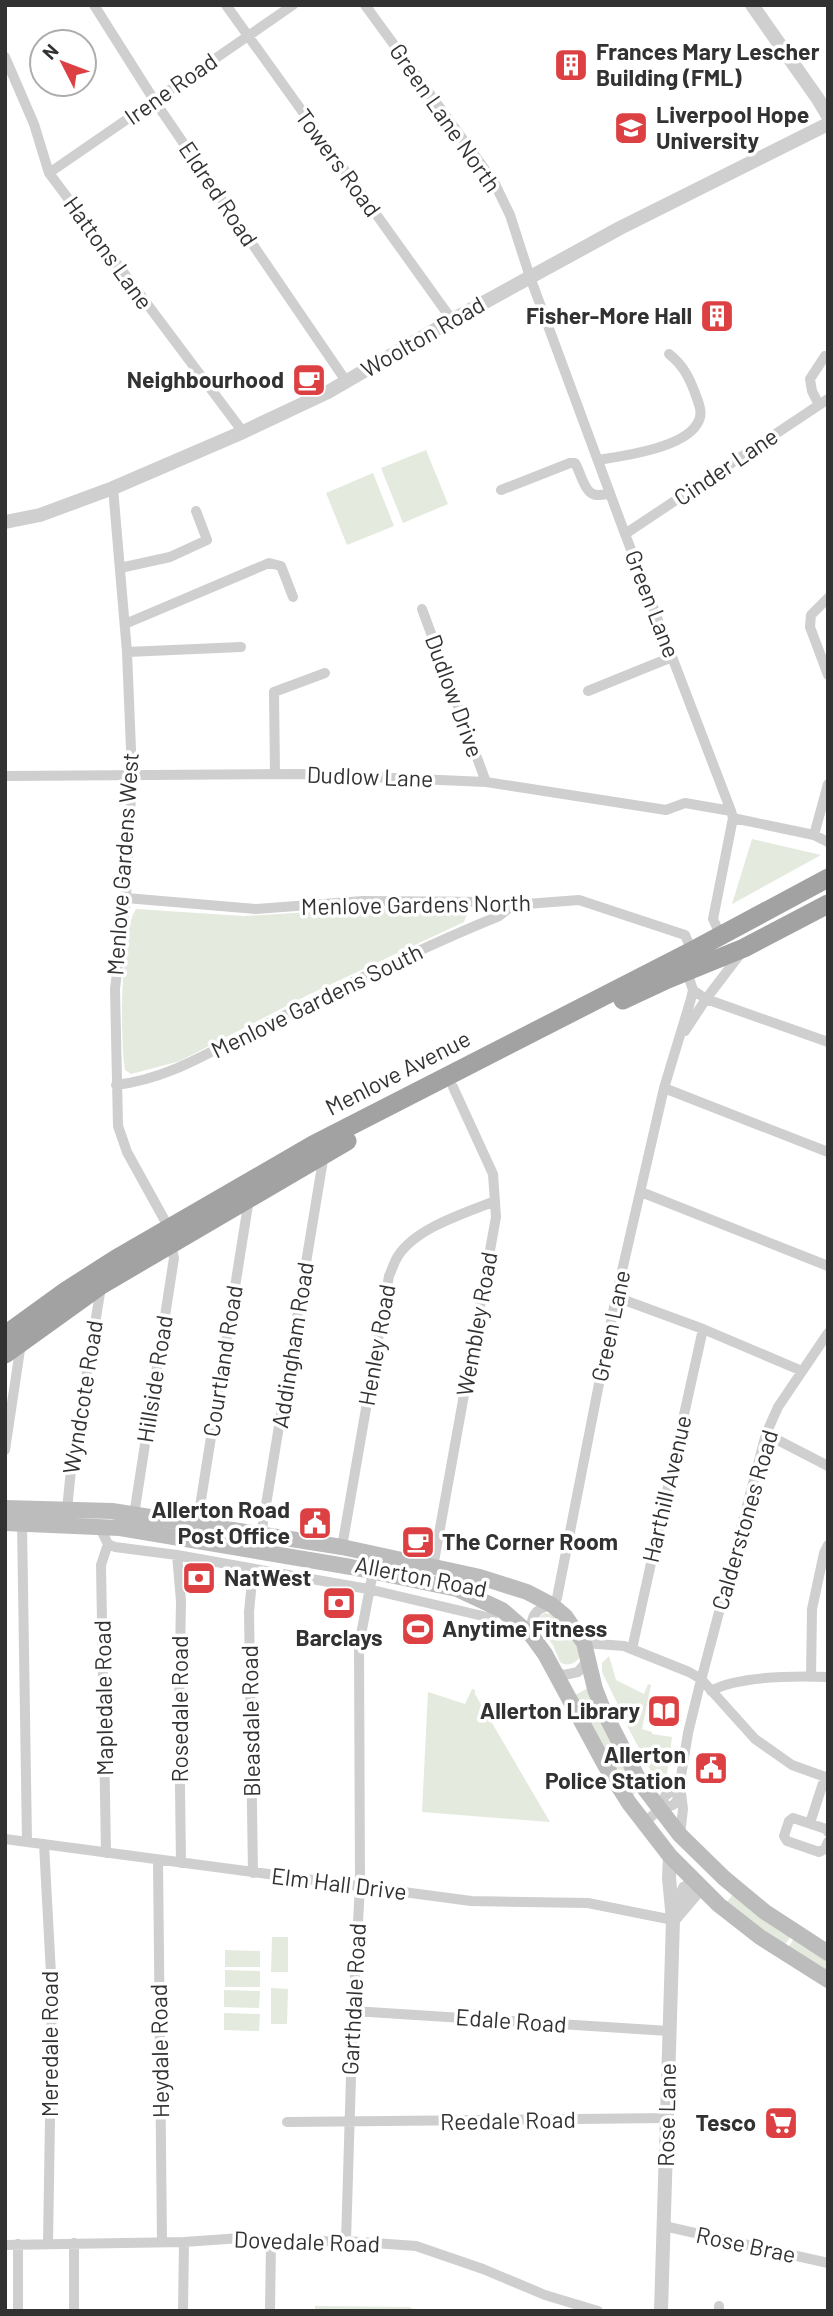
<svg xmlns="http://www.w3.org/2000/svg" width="833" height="2316" font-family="Barlow,sans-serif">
	<rect width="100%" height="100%" fill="#fff"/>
	<!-- green -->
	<path fill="#e4eade" d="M426,450l22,54 -45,19 -22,-55z
		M373,473l21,53 -47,19 -21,-52z
		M752,839l69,16 -89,49z
		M460,907l7,7 -3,8 -156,73 -128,66 -49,13 -6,-4c-5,-30 -5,-138 11,-161l108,7 114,-7z
		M545,1613c16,2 32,29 35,44 -5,7 -13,10 -20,5l-7,-17 -15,-18 1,-10z
		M609,1656l7,24 28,14 4,-10 3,1 -9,44 10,3v2l20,3 -5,37 -15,-1 -30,-57 3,-2 -2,-4 -2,1 -19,-39v-9z
		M588,1688l51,99 -7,10 -15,-23 -42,-79z
		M472,1689l3,1v4l75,128 -128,-10 6,-120 37,12z
		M734,1893l58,42 -8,11 -57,-44z
		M272,1937h16v35h-17z
		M795,1937l33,20v15l-41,-23z
		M225,1950l35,1v16h-35z
		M225,1970l35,1v16h-35z
		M271,1988l17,1 -1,35h-16z
		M224,1990l36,1 -1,17 -35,-1z
		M224,2013l36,1 -1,17 -35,-1z
		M315,2306l94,1 9,4h-103z"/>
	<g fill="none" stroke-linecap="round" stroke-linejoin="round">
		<!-- minor -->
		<path stroke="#cfcfcf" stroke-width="10" d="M94,5l60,95 192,281
			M226,5l226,315
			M365,5l129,177 16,33 20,62 95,257 106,277 2,7 -20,101 7,15
			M5,57l29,67 15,49 194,259
			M49,173l244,-168
			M819,405l-7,-14 -2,-12 15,-23
			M598,460c25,-4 85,-12 99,-36 7,-10 2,-20 -2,-31 -6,-16 -12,-28 -26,-39
			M113,488l14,164 5,122 -6,124 -11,91 3,137 9,26 42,76
			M501,490l69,-27h5c10,18 9,39 35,30
			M625,534l203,-135
			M120,568l50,-11 37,-17 -11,-29
			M828,598l-17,17 -1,12 18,48
			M422,609l64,173
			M125,624l144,-61 12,3 12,31
			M127,652l114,-5
			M588,691l84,-34
			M275,774l-1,-82 51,-19
			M5,776l296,-2 185,8 180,28 19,-7 46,8
			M733,818l81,17 14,7
			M814,835l14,-51
			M126,898l130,11 107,-8 133,1 17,3 66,-5 106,35 7,16
			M693,990l13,9 122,43
			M685,1031l21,-32 35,-46
			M116,1085c54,-6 96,-35 144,-58 79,-38 158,-78 239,-111l14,-11
			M664,1088l164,64
			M641,1192l187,74
			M616,1297l87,32 99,42
			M766,1434l62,32
			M5,1450l16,-107
			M67,1509l4,-39 30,-183
			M134,1515l40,-257 -3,-14
			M22,1523l5,319
			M197,1525l52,-326
			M99,1526l9,18 7,3 62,8 191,34 119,28 15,-7
			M261,1535l63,-381
			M342,1547l47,-271c3,-6 5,-14 9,-20 18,-28 67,-43 97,-55
			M177,1555l4,46 -2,110 2,152
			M433,1567l63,-350 -3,-43 -40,-87
			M532,1636c-2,-17 1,-28 20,-31l5,-7 59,-301 48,-209 27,-89 2,-9 -6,-18
			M584,1643l40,3 65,26 12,7 54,60 37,26 36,13
			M632,1649l71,-320
			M555,1672l9,3 14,-3 10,-12
			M811,1677l1,-68 12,-56 4,-8
			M711,1691c26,-15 86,-15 117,-14
			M660,1809l13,-4 4,-4 11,-68 11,-45 67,-254 12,-27 50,-74
			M644,1823l16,-14 5,-13 16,-12
			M810,1823l15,-46
			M828,1832l-2,-3 -33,-11 -4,3 -5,15 3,5 32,11 6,-3 3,-7
			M680,1835l3,-26 -2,-16
			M5,1839l466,62 117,2 85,17
			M44,1844l8,149 -4,251
			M106,1853l-5,-288 7,-21
			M158,1860l4,382
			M253,1873l-4,-261 4,-41
			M353,2011l316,20
			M287,2122l381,-4
			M664,2226l164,37
			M346,2241l7,-230 7,-125 -1,-241 14,-73
			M74,2243v68
			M18,2244v67
			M5,2245l179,-3 57,-4 30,4 75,-1 70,5 67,23 62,26 53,16
			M183,2311l1,-69
			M270,2311l1,-69
			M719,2311v-5"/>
		<!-- tertiary -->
		<path stroke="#cfcfcf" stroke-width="14" d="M752,5l66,94 10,17
			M5,522l35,-7 73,-27 130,-56 85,-40 124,-72 168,-92 208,-104
			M696,1884l-1,10 -22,26 12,-32z
			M661,2311l12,-391 -4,-42 1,-22"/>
		<!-- secondary -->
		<path stroke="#bcbcbc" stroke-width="16" d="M5,1508l107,3 230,36 138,30 47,15 25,13 13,11 19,27 11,46 9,23 37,72 19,25 20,26 44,43 41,34 63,41
			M5,1523l115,5 231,39 106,22 45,21 30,26 13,18 60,111 24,38 41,53 49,49 41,32 68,43"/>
		<!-- trunk -->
		<path stroke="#a2a2a2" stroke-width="19" d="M623,1000l45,-21 76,-31 84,-44
			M5,1335l61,-44 50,-32 197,-114 379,-194 136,-73
			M5,1354l96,-69 246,-144"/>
	</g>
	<!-- icons -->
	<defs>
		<g id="building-square" transform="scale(1.75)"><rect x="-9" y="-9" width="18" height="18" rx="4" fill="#dd4043" stroke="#fff"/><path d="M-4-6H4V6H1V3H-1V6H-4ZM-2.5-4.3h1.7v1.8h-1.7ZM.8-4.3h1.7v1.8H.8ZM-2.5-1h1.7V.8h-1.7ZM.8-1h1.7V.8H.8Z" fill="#fff"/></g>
		<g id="university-square" transform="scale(1.75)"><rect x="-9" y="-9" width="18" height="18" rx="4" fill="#dd4043" stroke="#fff"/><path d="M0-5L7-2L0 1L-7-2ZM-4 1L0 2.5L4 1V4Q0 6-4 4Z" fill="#fff"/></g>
		<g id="cafe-square" transform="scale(1.75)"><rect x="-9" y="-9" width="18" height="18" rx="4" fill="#dd4043" stroke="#fff"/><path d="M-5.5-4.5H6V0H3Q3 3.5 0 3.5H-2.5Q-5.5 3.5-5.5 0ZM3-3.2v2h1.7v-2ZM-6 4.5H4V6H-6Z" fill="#fff"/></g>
		<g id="civic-square" transform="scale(1.75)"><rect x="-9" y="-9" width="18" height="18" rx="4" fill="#dd4043" stroke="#fff"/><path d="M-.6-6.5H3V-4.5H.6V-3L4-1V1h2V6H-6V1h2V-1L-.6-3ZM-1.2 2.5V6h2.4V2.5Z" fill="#fff"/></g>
		<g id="bank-square" transform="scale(1.75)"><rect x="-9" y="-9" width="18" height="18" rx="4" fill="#dd4043" stroke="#fff"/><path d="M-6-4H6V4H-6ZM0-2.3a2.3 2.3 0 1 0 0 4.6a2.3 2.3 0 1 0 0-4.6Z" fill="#fff"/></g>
		<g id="stadium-square" transform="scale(1.75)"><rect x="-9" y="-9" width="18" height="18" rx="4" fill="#dd4043" stroke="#fff"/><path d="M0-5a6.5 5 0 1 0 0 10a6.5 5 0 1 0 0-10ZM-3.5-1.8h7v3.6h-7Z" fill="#fff"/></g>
		<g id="library-square" transform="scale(1.75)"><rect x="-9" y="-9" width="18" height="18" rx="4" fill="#dd4043" stroke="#fff"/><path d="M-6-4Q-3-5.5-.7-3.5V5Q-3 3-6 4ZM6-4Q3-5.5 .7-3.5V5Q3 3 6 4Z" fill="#fff"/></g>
		<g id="supermarket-square" transform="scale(1.75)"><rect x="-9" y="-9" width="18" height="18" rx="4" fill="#dd4043" stroke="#fff"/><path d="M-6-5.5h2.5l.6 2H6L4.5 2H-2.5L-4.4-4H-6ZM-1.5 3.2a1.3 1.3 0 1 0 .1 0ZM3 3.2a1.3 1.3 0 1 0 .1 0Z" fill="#fff"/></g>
	</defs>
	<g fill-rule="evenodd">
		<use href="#building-square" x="571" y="65"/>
		<use href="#university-square" x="631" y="128"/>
		<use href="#building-square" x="717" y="316"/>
		<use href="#cafe-square" x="309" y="380"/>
		<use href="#civic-square" x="315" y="1523"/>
		<use href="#cafe-square" x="418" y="1542"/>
		<use href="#bank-square" x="199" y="1578"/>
		<use href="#bank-square" x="339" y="1603"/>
		<use href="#stadium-square" x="418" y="1629"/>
		<use href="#library-square" x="664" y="1711"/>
		<use href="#civic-square" x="711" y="1768"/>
		<use href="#supermarket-square" x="781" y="2123"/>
	</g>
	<g text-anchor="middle" stroke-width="7" stroke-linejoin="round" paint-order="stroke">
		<!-- poi labels -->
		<g font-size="23" font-weight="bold" fill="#323232" stroke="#fff" text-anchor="end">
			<text x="596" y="60" text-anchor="start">Frances Mary Lescher<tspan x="596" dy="26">Building (FML)</tspan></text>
			<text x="656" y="123" text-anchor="start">Liverpool Hope<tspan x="656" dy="26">University</tspan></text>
			<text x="692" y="324">Fisher-More Hall</text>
			<text x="284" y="388">Neighbourhood</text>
			<text x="290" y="1518">Allerton Road<tspan x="290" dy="26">Post Office</tspan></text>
			<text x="442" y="1550" text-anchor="start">The Corner Room</text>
			<text x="224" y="1586" text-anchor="start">NatWest</text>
			<text x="442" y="1637" text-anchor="start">Anytime Fitness</text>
			<text x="339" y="1646" text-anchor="middle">Barclays</text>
			<text x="640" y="1719">Allerton Library</text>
			<text x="686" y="1763">Allerton<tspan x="686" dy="26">Police Station</tspan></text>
			<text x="756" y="2131">Tesco</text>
		</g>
		<!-- street labels -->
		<g font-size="23" fill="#323232" stroke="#fff">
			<text transform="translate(171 89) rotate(-35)" y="8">Irene Road</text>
			<text transform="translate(445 118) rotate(55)" y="8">Green Lane North</text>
			<text transform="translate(338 163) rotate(54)" y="8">Towers Road</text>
			<text transform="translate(218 194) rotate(56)" y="8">Eldred Road</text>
			<text transform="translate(108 253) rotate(54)" y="8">Hattons Lane</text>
			<text transform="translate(423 337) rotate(-30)" y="8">Woolton Road</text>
			<text transform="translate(726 467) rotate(-34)" y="8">Cinder Lane</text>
			<text transform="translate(652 604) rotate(69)" y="8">Green Lane</text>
			<text transform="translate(454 696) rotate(70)" y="8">Dudlow Drive</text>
			<text transform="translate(370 777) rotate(2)" y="8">Dudlow Lane</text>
			<text transform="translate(123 864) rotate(-86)" y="8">Menlove Gardens West</text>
			<text transform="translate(416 905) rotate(-1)" y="8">Menlove Gardens North</text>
			<text transform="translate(317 1001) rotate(-26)" y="8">Menlove Gardens South</text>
			<text transform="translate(398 1073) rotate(-27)" y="8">Menlove Avenue</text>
			<text transform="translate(477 1324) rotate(-80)" y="8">Wembley Road</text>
			<text transform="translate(611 1326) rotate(-78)" y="8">Green Lane</text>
			<text transform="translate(293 1345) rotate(-81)" y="8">Addingham Road</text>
			<text transform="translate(377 1345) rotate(-80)" y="8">Henley Road</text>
			<text transform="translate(223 1361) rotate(-81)" y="8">Courtland Road</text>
			<text transform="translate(155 1379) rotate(-81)" y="8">Hillside Road</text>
			<text transform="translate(83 1397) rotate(-81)" y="8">Wyndcote Road</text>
			<text transform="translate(667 1489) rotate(-77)" y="8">Harthill Avenue</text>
			<text transform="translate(745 1520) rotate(-74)" y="8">Calderstones Road</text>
			<text transform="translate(421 1577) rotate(11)" y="8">Allerton Road</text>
			<text transform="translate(104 1698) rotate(-91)" y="8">Mapledale Road</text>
			<text transform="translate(180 1709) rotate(-90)" y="8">Rosedale Road</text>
			<text transform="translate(251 1721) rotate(-91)" y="8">Bleasdale Road</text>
			<text transform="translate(339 1884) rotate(7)" y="8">Elm Hall Drive</text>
			<text transform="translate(354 1999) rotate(-87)" y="8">Garthdale Road</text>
			<text transform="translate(511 2021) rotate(4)" y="8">Edale Road</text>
			<text transform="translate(50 2044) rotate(-90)" y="8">Meredale Road</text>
			<text transform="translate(160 2051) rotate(-91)" y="8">Heydale Road</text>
			<text transform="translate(667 2115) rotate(-89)" y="8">Rose Lane</text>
			<text transform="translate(508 2121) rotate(-1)" y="8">Reedale Road</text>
			<text transform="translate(307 2242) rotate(2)" y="8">Dovedale Road</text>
			<text transform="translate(746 2245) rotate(12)" y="8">Rose Brae</text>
		</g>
	</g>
	<!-- border -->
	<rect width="833" height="2316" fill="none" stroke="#323232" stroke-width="14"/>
	<!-- north arrow -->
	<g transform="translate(63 63) rotate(312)"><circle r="33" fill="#ffffff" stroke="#adadad" stroke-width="2"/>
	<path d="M0-5L12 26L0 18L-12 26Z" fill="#dd4043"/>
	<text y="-10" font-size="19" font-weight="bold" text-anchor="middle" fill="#323232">N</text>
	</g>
</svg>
